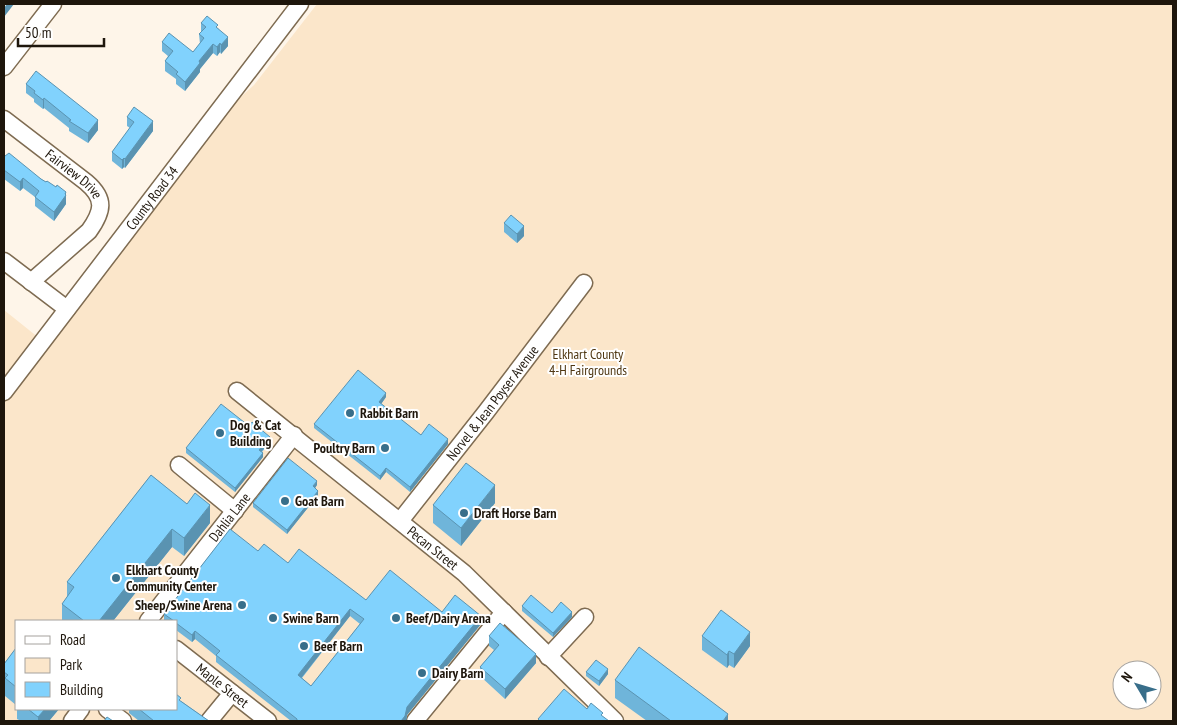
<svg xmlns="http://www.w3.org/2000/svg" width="1177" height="725" font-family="'PT Sans Narrow',sans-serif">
	<rect width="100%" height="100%" fill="#fef5e9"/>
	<!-- green -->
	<path fill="#fbe6ca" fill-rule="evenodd" d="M317,4h856v717h-1169v-318c18,-24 39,-47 56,-72l173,-227 21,-19zM16,621h160v88h-160zM1122,670h30v30h-30z
		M4,310l35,28 -35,43z"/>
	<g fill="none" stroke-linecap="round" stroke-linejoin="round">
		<!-- minor casing -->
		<g stroke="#7e6b51" stroke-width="19">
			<g id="minor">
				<path d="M4,67l49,-63"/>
				<path id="s1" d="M4,119l82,63c20,17 17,29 3,49l-58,51"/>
				<path d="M4,261l63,48"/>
				<path id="s2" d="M237,391l227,182 151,148"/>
				<path id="s3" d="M4,392l296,-388"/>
				<path d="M179,465l56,46"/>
				<path id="s4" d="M400,521l86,-109 98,-129"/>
				<path id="s5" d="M148,621l146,-186"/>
				<path id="s6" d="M176,649l92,72"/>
				<path d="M548,657l37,-40"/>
				<path d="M107,709l16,12"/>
				<path d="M72,721l9,-12"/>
				<path d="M209,721l23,-28"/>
				<path d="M415,721l89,-109"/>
			</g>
		</g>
		<!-- minor -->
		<use href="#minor" stroke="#fff" stroke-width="16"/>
	</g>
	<!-- wall -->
	<path fill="#6fb5da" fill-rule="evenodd" d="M201,23l17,5 10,18 -7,8 -1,-2 -3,4 -4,-3 -13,16v3l-15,19 -9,-7v-5l-11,-8v-10l3,-5 -6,-5v-9l31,10 7,-8 -1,-10 2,-2z
		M26,84l72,46 -10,13 -19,-12v-3l-25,-20 -1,1 -9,-7v-3l-8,-6z
		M127,117l26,14 -28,37 -1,-1 -2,2 -10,-8v-9l18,-24 -3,-2z
		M4,155l62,40v9l-12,17 -19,-15v-9l-12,-9 -3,3 -16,-12z
		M504,223l20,13 -7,7 -13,-11z
		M386,397l-5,7 40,31 27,9 -38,48 -24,-20 -6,8 -66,-52v-4z
		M249,426l21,16 -8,10 1,5 -28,35 -49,-39v-5z
		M151,475l59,48 -26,33 -12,-9 -59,74h-51v-17l5,-7v-15z
		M317,485l-2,3 3,7 -31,39 -34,-27v-4z
		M495,503l-34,43 -28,-23v-18z
		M258,551l30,12 78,37 76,12 39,12 -74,91 -1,6h-115l-75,-59v-6l-21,-17 -3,3 -16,-12v-9h-12v-7zM350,616l10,8 -49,62 -9,-8z
		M522,606l30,7 20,4 -19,20 -31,-26z
		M489,636l47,27 -31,36 -25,-23v-9l14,-17 -5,-4z
		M702,636l48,10 -16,22 -5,-3 -2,3 -25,-18z
		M16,648v57l-11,-9v-5l-1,-1v-26z
		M586,672l22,2 -9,12 -13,-10z
		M615,680l113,41h-81l-32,-23z
		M181,701l28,20h-70l-10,-8v-4h47z
		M17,709h42l-10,12h-28l-4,-2z"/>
	<!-- shaded-wall -->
	<path fill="#5a93b1" d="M7,4h7l-10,13v-9z
		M228,37v9l-7,8v-9z
		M220,43v9l-3,4v-9z
		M213,44v9l-13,16v3l-15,19v-9l14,-21z
		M44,98v10l-1,1v-9z
		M98,120v10l-10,13v-10z
		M153,121v10l-28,37v-9z
		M124,158v9l-2,2v-9z
		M23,178v10l-3,3v-9z
		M66,192v12l-12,17v-9z
		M524,226v10l-7,7v-9z
		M386,393v4l-7,10v-5z
		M270,437v5l-11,12v-4z
		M448,439v5l-38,48v-5z
		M263,453v4l-28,35v-4z
		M386,468v4l-6,8v-4z
		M317,481v4l-4,6v-5z
		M495,485v18l-34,43v-18z
		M318,491v4l-31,39v-4z
		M210,505v18l-26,33v-18z
		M172,529v18l-59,74h-14z
		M350,609v7l-52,66v-7z
		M572,612v5l-19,20v-4z
		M481,616v8l-74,91 -1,6h-5l6,-14z
		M195,631v8l-3,3v-7z
		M750,632v14l-16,22v-14z
		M729,651v14l-2,3v-13z
		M536,654v9l-31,36v-10z
		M608,669v5l-9,12v-5z
		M45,709h14l-10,12h-11v-4z
		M728,714v7h-5z"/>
	<!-- building -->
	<path fill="#81d2fd" stroke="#5a93b1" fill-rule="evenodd" d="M207,16l11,9 -2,2 12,10 -7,8 -1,-2 -3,4 -4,-3 -14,17 1,2 -15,19 -9,-8 2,-2 -13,-11 8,-10 -11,-9 7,-9 24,19 11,-14 -5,-4 7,-7 -5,-4z
		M36,71l62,49 -10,13 -19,-12 2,-1 -27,-22 -1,2 -9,-7 1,-2 -9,-7z
		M134,107l19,14 -28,38 -1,-1 -2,2 -10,-8 22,-30 -7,-5z
		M9,153l32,26 5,3 1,-1 9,6 1,-2 9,7 -1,2 1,1 -12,17 -19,-15 4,-6 -16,-13 -3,4 -16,-12v-15l1,1z
		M511,215l13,11 -7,8 -13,-11z
		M358,370l28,23 -7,9 42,33 8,-11 19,15 -38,48 -24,-19 -6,8 -66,-52z
		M221,404l28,22 3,-4 18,15 -11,13 4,3 -28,35 -49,-40z
		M288,458l29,23 -4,5 5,5 -31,39 -34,-27z
		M466,463l29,22 -34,43 -28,-23z
		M151,475l36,29 8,-11 15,12 -26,33 -12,-9 -73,92h-15l-22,-17 12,-17 -7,-5z
		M230,529l28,22 6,-7 24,19 11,-14 67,51 24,-30 52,42 13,-17 26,21 -74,91 -2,9 -4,5h-104v-2l-81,-64 4,-4 -25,-20 -3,4 -16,-12v-2h-2l-10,-7zM350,609l14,10 -53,67 -13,-11z
		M531,595l21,18 9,-11 11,10 -19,21 -31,-27z
		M721,610l29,22 -16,22 -5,-3 -2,4 -25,-19z
		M500,623l36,31 -31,35 -25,-22 19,-22 -10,-9z
		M639,647l89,67 -5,7h-52l-56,-41z
		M16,648v39l-11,-9 3,-3 -4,-3v-8z
		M596,660l12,9 -9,12 -13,-9z
		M564,689l23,20 4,-6 12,10 -2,2 8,6h-69l-2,-2z
		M176,694l5,4 -2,2 30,21h-55l-15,-12h37z
		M28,709h17l-7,8z
		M107,717l6,4h-9z"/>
	<!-- markers -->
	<g fill="#386e8a" stroke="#fff" stroke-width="2">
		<circle cx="350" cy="413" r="5"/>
		<circle cx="220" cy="433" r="5"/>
		<circle cx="385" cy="448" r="5"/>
		<circle cx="285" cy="501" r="5"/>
		<circle cx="464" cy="513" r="5"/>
		<circle cx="116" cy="578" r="5"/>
		<circle cx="242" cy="605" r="5"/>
		<circle cx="273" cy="618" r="5"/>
		<circle cx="396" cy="618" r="5"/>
		<circle cx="304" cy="646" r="5"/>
		<circle cx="422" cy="673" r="5"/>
	</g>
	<g text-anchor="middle" stroke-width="4" stroke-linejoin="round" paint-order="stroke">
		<!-- street labels -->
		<g font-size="14" fill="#1e160c" stroke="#fff">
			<text dy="5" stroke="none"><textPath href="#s1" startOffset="89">Fairview Drive</textPath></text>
			<text dy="5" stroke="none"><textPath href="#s3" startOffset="244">County Road 34</textPath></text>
			<text dy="5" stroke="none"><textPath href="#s4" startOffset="150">Norvel &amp; Jean Poyser Avenue</textPath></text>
			<text dy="5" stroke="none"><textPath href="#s5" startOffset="132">Dahlia Lane</textPath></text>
			<text dy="5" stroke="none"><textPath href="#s2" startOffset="251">Pecan Street</textPath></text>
			<text dy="5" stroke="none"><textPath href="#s6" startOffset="59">Maple Street</textPath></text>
		</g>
		<!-- park labels -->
		<g font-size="14" fill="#4f3712" stroke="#fff">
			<text x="588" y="359">Elkhart County<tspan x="588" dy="16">4-H Fairgrounds</tspan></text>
		</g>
		<!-- poi labels -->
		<g font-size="14" font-weight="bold" fill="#1e160c" stroke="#fff" text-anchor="start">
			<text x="360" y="418">Rabbit Barn</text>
			<text x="230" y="430">Dog &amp; Cat<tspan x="230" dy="16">Building</tspan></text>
			<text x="375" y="453" text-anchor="end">Poultry Barn</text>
			<text x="295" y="506">Goat Barn</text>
			<text x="474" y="518">Draft Horse Barn</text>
			<text x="126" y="575">Elkhart County<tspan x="126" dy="16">Community Center</tspan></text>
			<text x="232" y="610" text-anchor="end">Sheep/Swine Arena</text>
			<text x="283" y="623">Swine Barn</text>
			<text x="406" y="623">Beef/Dairy Arena</text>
			<text x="314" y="651">Beef Barn</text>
			<text x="432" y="678">Dairy Barn</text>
		</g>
	</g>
	<!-- border -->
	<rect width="1177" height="725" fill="none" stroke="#1e160c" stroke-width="10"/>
	<!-- legend -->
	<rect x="15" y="620" width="162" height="90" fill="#ffffff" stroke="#a5a29e"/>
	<rect x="25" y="636" width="25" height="8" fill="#ffffff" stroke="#a5a29e"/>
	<text x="60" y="645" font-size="15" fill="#1e160c">Road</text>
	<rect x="25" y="658" width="25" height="15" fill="#fbe6ca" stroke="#a5a29e"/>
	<text x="60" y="670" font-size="15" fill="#1e160c">Park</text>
	<rect x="25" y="682" width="25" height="15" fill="#81d2fd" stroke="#a5a29e"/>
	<text x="60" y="695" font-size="15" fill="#1e160c">Building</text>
	<!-- north arrow -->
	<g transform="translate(1137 685) rotate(308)"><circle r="24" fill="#ffffff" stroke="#a5a29e"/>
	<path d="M0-4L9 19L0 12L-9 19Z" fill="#386e8a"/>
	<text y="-8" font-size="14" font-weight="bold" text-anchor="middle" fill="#1e160c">N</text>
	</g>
	<!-- scale -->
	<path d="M18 38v8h86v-8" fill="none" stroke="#1e160c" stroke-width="2.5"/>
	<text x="25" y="38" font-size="15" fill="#1e160c" stroke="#ffffff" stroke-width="4" paint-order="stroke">50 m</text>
</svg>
